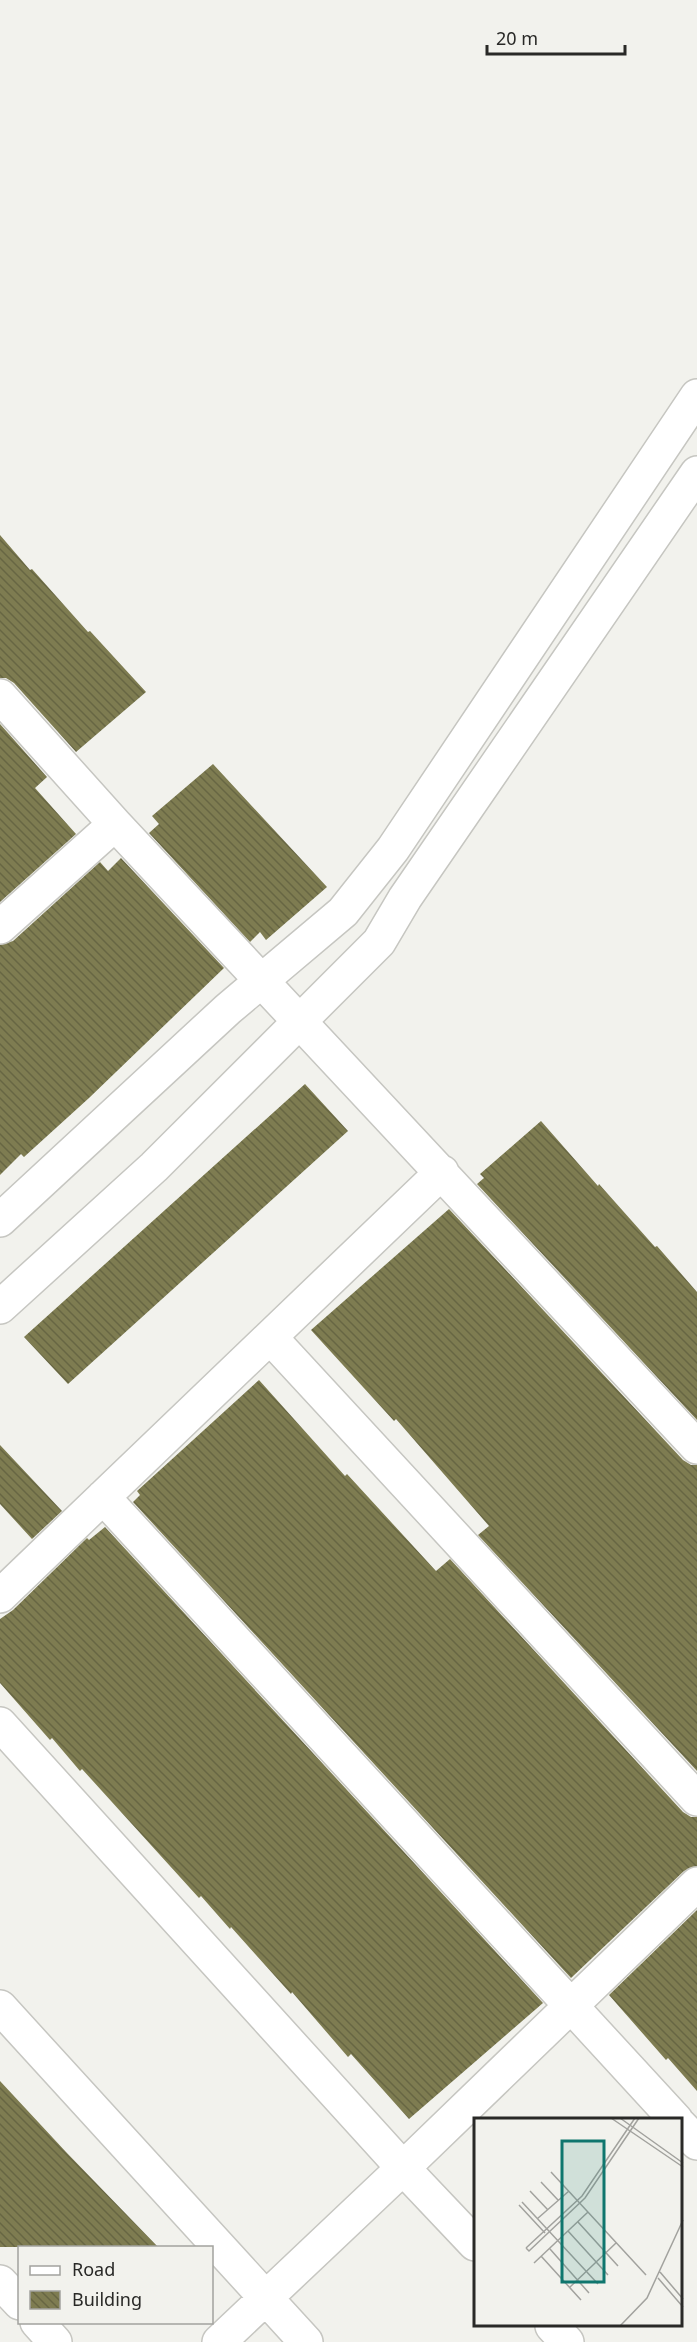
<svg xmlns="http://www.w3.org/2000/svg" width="697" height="2342" font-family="'Noto Sans',sans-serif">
	<defs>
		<pattern id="building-back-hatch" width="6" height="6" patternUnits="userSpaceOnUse" patternTransform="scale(1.5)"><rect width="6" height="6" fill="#7e7c51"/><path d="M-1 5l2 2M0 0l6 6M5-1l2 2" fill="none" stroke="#676643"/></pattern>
	</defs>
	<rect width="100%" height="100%" fill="#f2f2ed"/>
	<!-- building -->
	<path fill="url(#building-back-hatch)" d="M0,535l30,35 2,-1 56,63 2,-1 56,61 -70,60 -62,-69 -8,-5h-6z
		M0,724l47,53 -12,11 41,46 -76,68z
		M213,764l114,123 -61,53 -6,-8 -10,10 -101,-109 10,-9 -7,-8z
		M121,858l103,110 -135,130 -65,59 -3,-3 -21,21v-230l13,-4 87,-79 8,9z
		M305,1084l43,47 -280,253 -44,-47z
		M541,1121l57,65 1,-2 56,63 2,-1 40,46v128l-220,-236 7,-6 -4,-4z
		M449,1209l234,251 8,5h6v306l-219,-236 11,-9 -93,-107 -2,2 -83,-91z
		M259,1380l86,96 2,-2 89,97 14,-12 233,253 8,5h6v49l-13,5 -113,107 -438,-476 7,-7 -3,-4z
		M0,1445l62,66 -30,28 -32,-35z
		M105,1527l438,476 -134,116 -58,-65 -3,3 -56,-65 -1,2 -60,-67 -1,2 -29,-33 -2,2 -117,-129 -2,2 -28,-33 -2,2 -50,-57v-64l13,-9 74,-72 2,2z
		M697,1910v181l-29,-33 -2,2 -57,-65z
		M0,2081l66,71 92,95h-158z"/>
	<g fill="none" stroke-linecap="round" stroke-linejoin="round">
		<!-- street casing -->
		<g stroke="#c6c6c1" stroke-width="36">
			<path id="street" d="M0,696l115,128 582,623
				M0,927l115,-103
				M0,1220l228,-211 115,-97 50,-63 304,-453
				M0,1307l154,-140 225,-225 26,-44 292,-425
				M270,1337l427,462
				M103,1497l573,623
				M0,1596l442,-424
				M0,1724l403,444 72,76
				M0,2007l306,335
				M680,2125l17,18
				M0,2282l20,21
				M37,2322l18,20
				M552,2326l15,16
				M219,2342l184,-174 294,-284"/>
		</g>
		<!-- street -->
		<use href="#street" stroke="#fff" stroke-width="33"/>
	</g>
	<!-- overview -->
	<g transform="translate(474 2118)">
		<rect width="208" height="208" fill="#f2f2ed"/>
		<path fill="none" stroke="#a2a29e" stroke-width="1.5" d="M137,0l72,49M146,0l63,45M77,54l95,103M67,64l17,18M56,73l18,19M48,84l76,82M45,87l26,28M63,101l32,-28M104,104l40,44M94,113l40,44M52,130l3,3 56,-53 54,-80M52,130l56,-52 53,-78M76,131l39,44M67,138l40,44M60,145l54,-51M186,154l23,27M184,160l25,29M96,169l46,-44M146,208l27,-28 36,-78"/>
		<path fill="#0f766e" fill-opacity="0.15" stroke="#0f766e" stroke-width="3" d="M88,23h42v141h-42z"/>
		<rect width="208" height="208" fill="none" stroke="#292927" stroke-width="3"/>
	</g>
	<!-- legend -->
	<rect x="18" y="2246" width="195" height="78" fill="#f2f2ed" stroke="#a2a29e" stroke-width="1.5"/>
	<rect x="30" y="2266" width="30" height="9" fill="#ffffff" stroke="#a2a29e" stroke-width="1.5"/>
	<text x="72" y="2276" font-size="18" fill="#292927">Road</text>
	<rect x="30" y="2291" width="30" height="18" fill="url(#building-back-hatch)" stroke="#a2a29e" stroke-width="1.5"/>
	<text x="72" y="2306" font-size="18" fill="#292927">Building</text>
	<!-- scale -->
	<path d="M487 45v9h138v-9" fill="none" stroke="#292927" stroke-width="3"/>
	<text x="496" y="45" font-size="18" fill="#292927" stroke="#f2f2ed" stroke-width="4.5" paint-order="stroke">20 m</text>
</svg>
